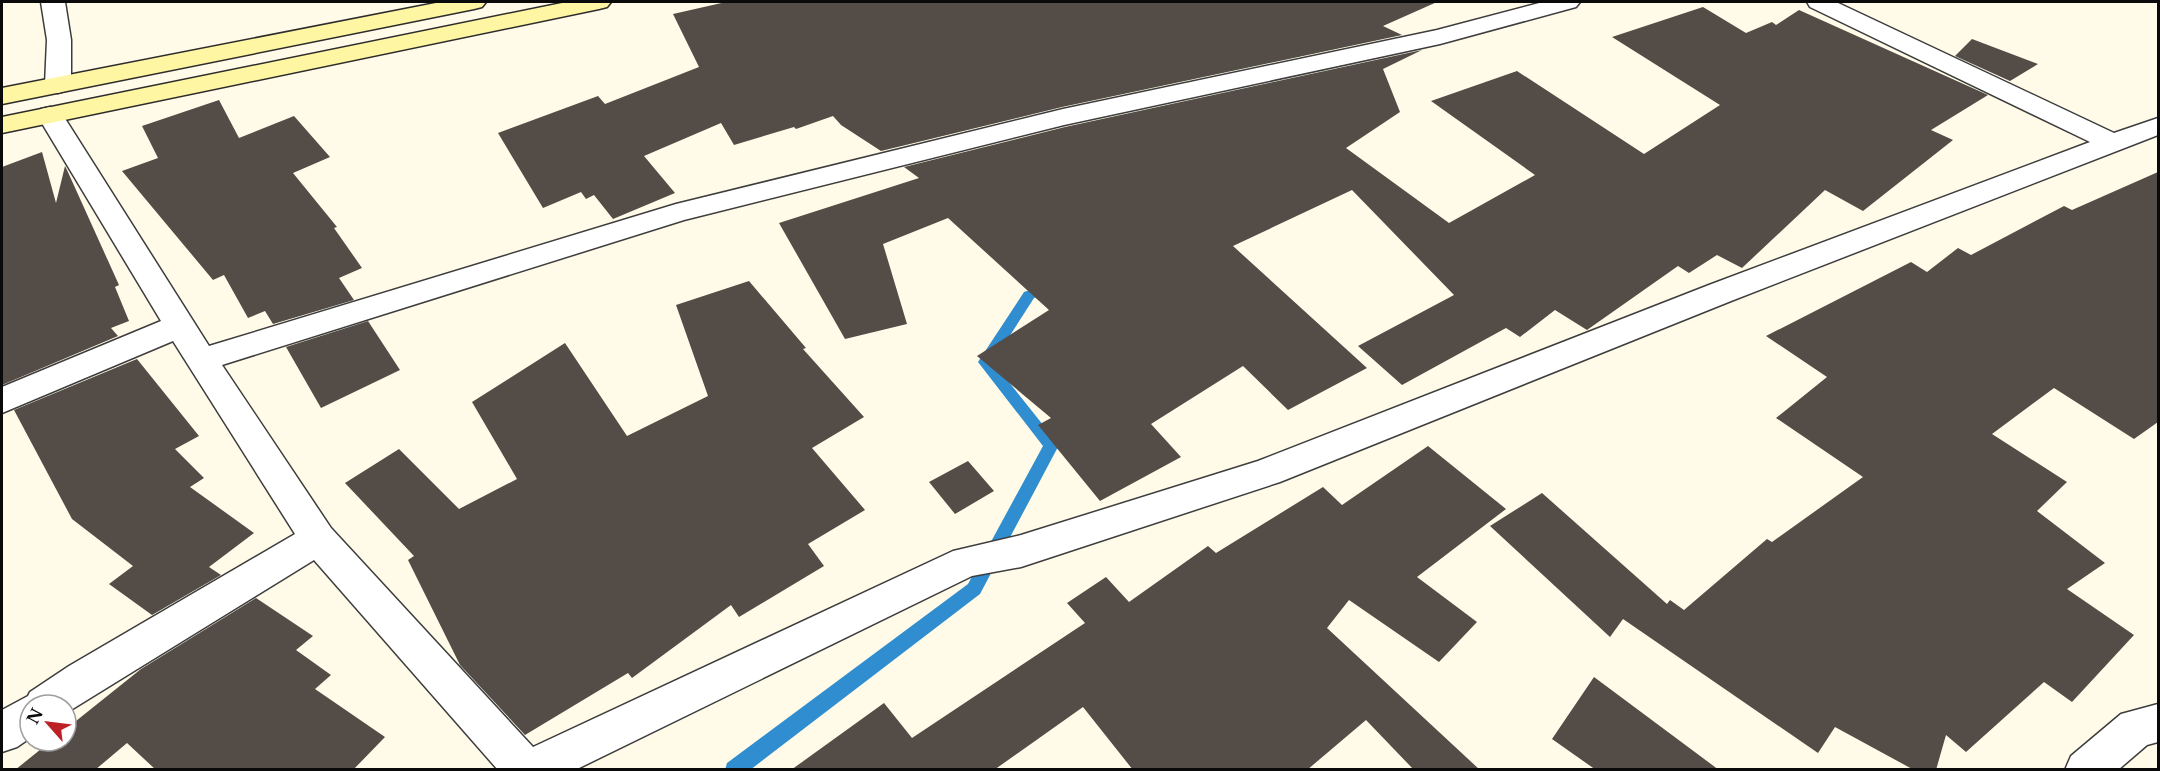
<svg xmlns="http://www.w3.org/2000/svg" width="2160" height="771" font-family="'Libre Baskerville',serif">
	<rect width="100%" height="100%" fill="#fffbe8"/>
	<g fill="none" stroke-linecap="round" stroke-linejoin="round">
		<!-- stream -->
		<path fill="#308ed0" fill-rule="evenodd" d="M1050,283l7,5 -2,3 -21,7 -41,64 66,83 -79,149 -230,176h-25l2,-7 241,-179 75,-138 -65,-84 46,-70z"/>
	</g>
	<!-- building -->
	<path fill="#534c47" d="M726,2h711l-54,24 19,9 -340,72 -181,44 -40,-26 -8,-9 -37,13 -2,-2 -60,18 -13,-22 -77,33 31,37 -62,26 -19,-24 -8,4 -5,-7 -38,16 -45,-75 100,-37 7,8 94,-37 -26,-53z
		M1703,7l43,26 26,-11 4,3 23,-15 189,85 -57,35 22,10 -90,71 -38,-21 -83,78 -25,-13 -28,18 -11,-7 -91,64 -32,-20 -35,27 -14,-9 -104,57 -44,-39 96,-51 -102,-105 -119,56 134,122 -79,42 -45,-44 -92,58 30,33 -81,44 -62,-76 13,-7 -74,-62 72,-46 -101,-92 -65,26 24,80 -62,15 -66,-116 140,-45 -15,-11 161,-40 357,-77 -39,19 17,43 -54,36 103,75 86,-48 -104,-74 86,-30 127,83 76,-49 -108,-68z
		M1972,39l66,25 -28,17 -55,-25z
		M219,100l20,38 55,-22 36,41 -37,16 44,54 -3,1 28,40 -23,10 15,22 -81,24 -8,-13 -17,7 -24,-43 -11,5 -91,-109 36,-13 -16,-32z
		M42,152l14,51 9,-37 2,4 52,115 -4,2 14,34 -18,7 7,8 -116,49v-218z
		M2158,172v250l-24,17 -80,-51 -62,46 75,48 -30,29 68,52 -38,26 67,46 -62,67 -28,-20 -78,70 -20,-17 -10,35h-22l-79,-43 -17,26 -195,-134 -13,18 -120,-111 52,-33 125,111 3,-4 14,10 83,-71 5,3 91,-65 -87,-59 51,-41 -61,-41 145,-74 16,10 31,-24 13,7 93,-49 8,4z
		M749,281l57,67 -3,1 61,68 -52,31 53,62 -57,34 16,22 -85,51 -8,-12 -99,73 -4,-5 -103,62 -65,-70 -52,-105 6,-4 -69,-73 54,-34 60,60 58,-30 -45,-77 93,-59 62,93 81,-40 -32,-91z
		M368,321l32,49 -79,38 -35,-61z
		M137,359l62,77 -24,13 29,29 -14,9 64,46 -45,34 12,8 -69,40 -43,-31 24,-18 -61,-47 -58,-109z
		M1428,446l78,63 -89,68 60,45 -38,40 -90,-62 -22,28 153,142h-66l-48,-50 -59,50h-174l-50,-63 -89,63h-203l93,-67 28,35 173,-115 -18,-20 39,-26 23,25 79,-56 8,7 107,-66 19,18z
		M968,461l26,30 -39,23 -26,-32z
		M256,598l57,38 -17,14 35,25 -16,14 70,48 -32,33h-197l-29,-27 -32,27h-80l36,-29h15v-12l75,-60z
		M1594,677l125,93h-123l-44,-31z"/>
	<g fill="none" stroke-linecap="round" stroke-linejoin="round">
		<!-- street casing -->
		<g stroke="#3d3d3d" stroke-width="3">
			<path id="street" d="M41,2h24l6,38v45l-4,5 -9,3 -9,-3 -4,-5 2,-45z
				M1543,2h37l-4,5 -136,37 -376,81 -380,95 -462,145 109,163 202,219 420,-196 68,-16 237,-74 451,-176 381,-143 -280,-135 -3,-5h29l278,131 44,-15v17l-427,166 -451,181 -259,85 -49,9 -397,194h-77l-184,-210 -248,153v-8h-36v33l-13,9 -15,5v-42l26,-14 2,-4 39,-26 226,-132 -122,-193 -171,72v-26l159,-66 -124,-206 4,-6 9,-2 9,2 150,237 467,-142 387,-95 374,-79z
				M2158,704v38l-11,3 -29,25h-53l6,-14 50,-42z"/>
		</g>
		<!-- secondary casing -->
		<g stroke="#2c2c2c" stroke-width="3">
			<path id="secondary" d="M441,2h45l-4,5 -8,2 -472,95v-16z
				M567,2h44l-4,5 -8,2 -597,124v-16z"/>
		</g>
		<!-- street -->
		<use href="#street" fill="#fff" fill-rule="evenodd"/>
		<!-- secondary -->
		<use href="#secondary" fill="#fff6a3" fill-rule="evenodd"/>
	</g>
	<!-- border -->
	<rect width="2160" height="771" fill="none" stroke="#0a0a0a" stroke-width="6"/>
	<!-- north arrow -->
	<g transform="translate(48 723) rotate(298)"><circle r="28" fill="#ffffff" stroke="#9d9d9d" stroke-width="1.5"/>
	<path d="M0-4.5L10 22L0 15L-10 22Z" fill="#bd2025"/>
	<text y="-9" font-size="16" font-weight="bold" text-anchor="middle" fill="#0a0a0a">N</text>
	</g>
</svg>
